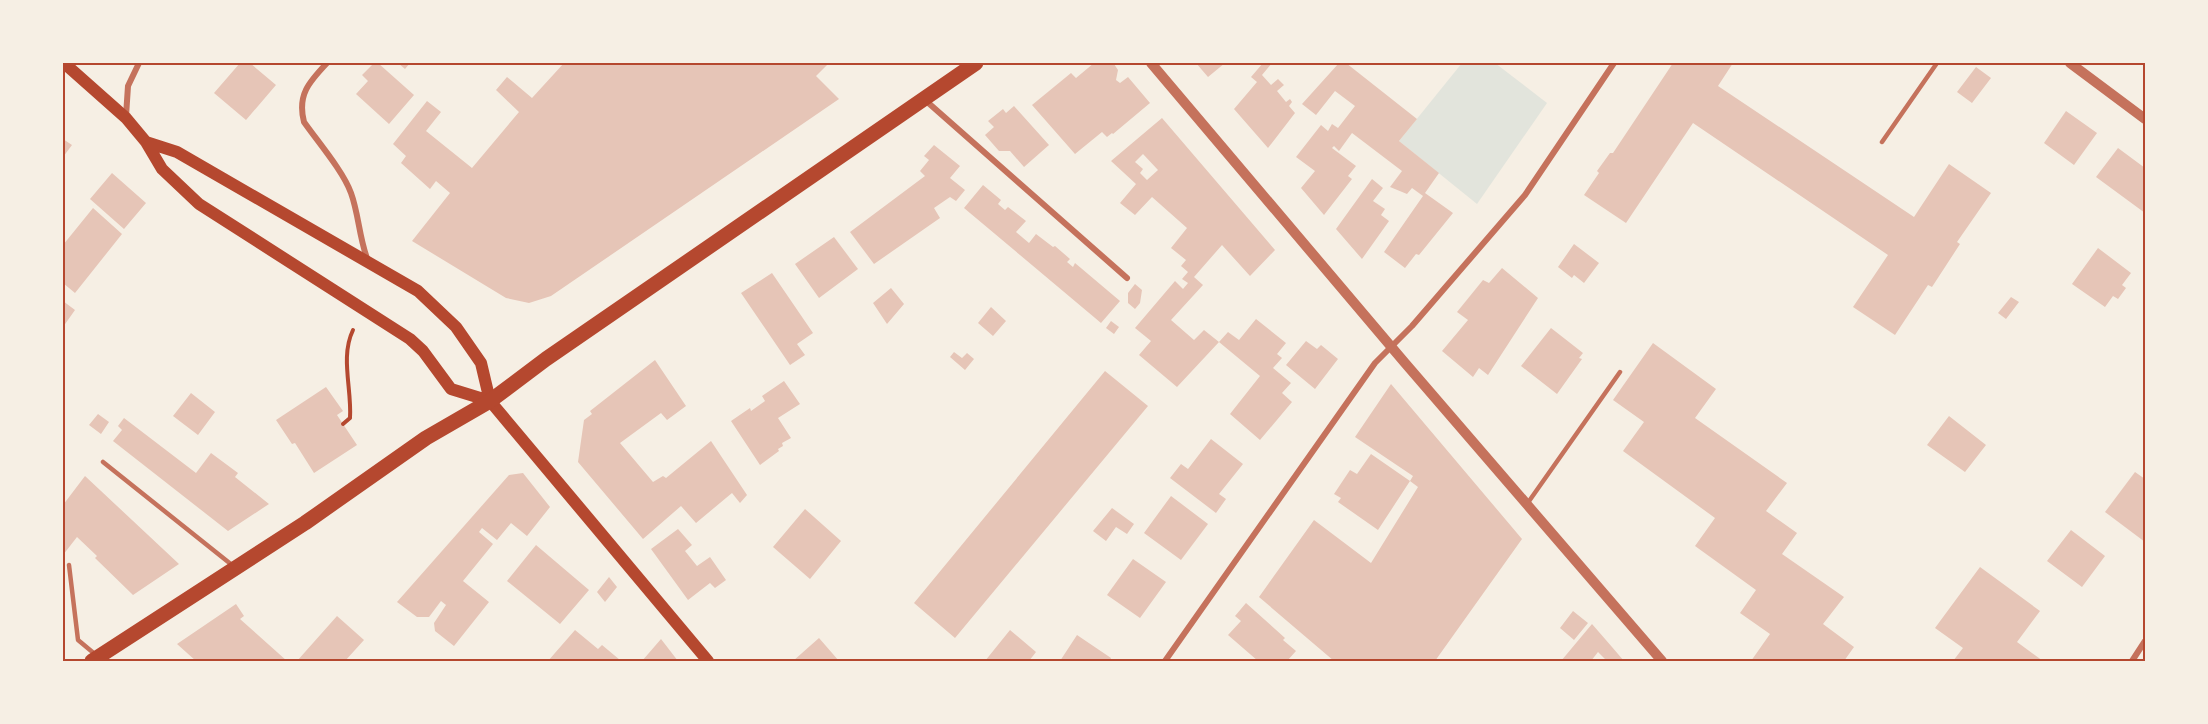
<svg xmlns="http://www.w3.org/2000/svg" width="2208" height="724" font-family="'Roboto Condensed',sans-serif">
	<rect width="100%" height="100%" fill="#f6efe4"/>
	<!-- green -->
	<path fill="#e2e4dc" d="M1462,63h33l52,40 -70,101 -78,-63z"/>
	<!-- building -->
	<path fill="#e6c5b7" fill-rule="evenodd" d="M240,63h10l26,22 -30,35 -32,-27z
		M374,63h4l36,32 -25,29 -33,-30 12,-13 -6,-6z
		M398,63h12l-5,6z
		M564,63h265l-13,13 23,23 -288,197 -22,7 -23,-5 -94,-57 38,-48 -14,-12 -6,8 -29,-26 5,-7 -13,-12 34,-43 14,11 -15,19 46,37 47,-56 -23,-22 11,-13 25,21z
		M1094,63h7l1,2 12,-1 4,6 -2,10 4,3 8,-6 22,26 -37,31 -1,-1 -5,4 -5,-5 -27,22 -43,-49 39,-32 5,5z
		M1196,63h29l-17,14z
		M1263,63h9l-10,12 9,10 7,-6 6,6 -7,6 9,11 4,-3 2,3 -3,4 6,7 -27,35 -34,-39 23,-27 -6,-5z
		M1339,63h7l71,56 -18,22 40,32 -14,20 28,20 -34,42 -3,-1 -11,14 -21,-16 39,-56 -11,-8 -5,6 -17,-7 12,-16 -50,-38 -13,18 -5,-5 -2,2 24,18 -8,10 4,3 -28,36 -23,-27 14,-17 -19,-14 25,-32 7,6 4,-7 6,4 17,-22 -20,-15 -19,24 -14,-11z
		M1673,63h60l-15,23 196,131 35,-53 42,29 -34,49 3,2 -28,43 -4,-2 -33,50 -42,-28 35,-52 -195,-132 -67,100 -42,-28 15,-22 -2,-2 13,-18h3z
		M1976,67l15,11 -19,25 -15,-11z
		M1014,106l35,39 -25,22 -14,-16h-11l-14,-16 9,-8 -6,-6 15,-12 3,4z
		M2066,111l31,22 -23,32 -30,-22z
		M1162,118l113,132 -25,26 -28,-31 -28,32 9,8 -32,35 23,20 10,-10 15,12 -42,45 -38,-32 12,-14 -16,-13 40,-47 8,8 5,-6 -6,-4 6,-7 -7,-6 5,-6 -15,-12 16,-20 -35,-31 -17,18 -15,-12 16,-19 -25,-23zM1143,154l15,16 -11,10 -7,-7 3,-4 -8,-7z
		M63,139l9,6 -9,12z
		M934,145l26,21 -10,12 15,12 -9,11 -6,-4 -16,11 6,10 -66,46 -24,-32 75,-56 -5,-5 9,-11 -5,-4z
		M2118,148l27,20v45l-49,-36z
		M112,173l34,30 -22,26 -34,-30z
		M1372,179l11,9 -10,13 12,8 -4,6 8,6 -27,38 -26,-30z
		M983,185l18,15 -3,4 7,6 3,-3 18,14 -10,11 13,11 7,-9 17,13 2,-1 15,13 -3,3 6,5 2,-4 45,38 -19,22 -137,-115z
		M93,208l29,26 -47,59 -12,-10v-38z
		M834,237l24,32 -39,29 -24,-34z
		M1574,244l25,19 -15,20 -10,-8 -2,3 -14,-11z
		M2098,248l33,25 -9,12 4,3 -8,11 -5,-3 -8,11 -33,-23z
		M1502,268l36,30 -50,77 -9,-7 -6,9 -31,-26 26,-31 -11,-8 26,-32 6,3z
		M772,273l41,60 -16,11 8,11 -15,10 -49,-72z
		M1135,284l7,6 -2,13 -5,6 -7,-6v-10z
		M891,288l13,16 -17,20 -14,-21z
		M2011,297l8,5 -13,17 -8,-6z
		M63,301l12,9 -12,17z
		M991,307l15,14 -13,15 -15,-13z
		M1256,319l30,24 -9,11 5,4 -9,10 18,15 -9,10 10,9 -32,38 -30,-26 30,-38 -41,-34 9,-10 11,8z
		M1111,321l8,6 -5,7 -8,-6z
		M1551,328l32,25 -4,5 3,1 -25,35 -36,-28z
		M1306,341l11,8 4,-4 17,14 -23,30 -29,-24z
		M1653,343l63,46 -21,29 92,65 -21,28 31,22 -15,21 62,43 -21,27 31,23 -10,14h-93l19,-27 -30,-21 16,-23 -61,-44 20,-28 -92,-67 21,-29 -31,-22z
		M954,352l8,6 5,-5 7,6 -9,11 -15,-13z
		M655,360l31,46 -19,14 -6,-7 -41,30 33,39 10,-6 3,2 45,-37 36,54 -7,8 -8,-10 -36,30 -15,-17 -38,33 -65,-77 6,-42 8,-6 -2,-3z
		M1105,371l43,35 -193,232 -41,-35z
		M784,381l16,23 -22,14 13,20 -9,5 1,3 -5,3 1,2 -19,14 -29,-44 19,-13 1,3 14,-10 -3,-5z
		M1391,384l131,155 -87,122h-101l-75,-64 55,-77 57,43 47,-76 -8,-6 -32,49 -40,-28 3,-4 -7,-4 16,-24 7,4 14,-20 39,27 3,-5 -58,-39z
		M326,387l17,24 -6,4 20,30 -43,28 -19,-30 -3,1 -16,-24z
		M191,393l24,19 -17,23 -25,-19z
		M98,414l11,8 -8,12 -12,-9z
		M1949,416l37,29 -21,27 -38,-27z
		M124,418l72,55 15,-20 27,20 -3,4 34,27 -41,27 -115,-90 9,-11 -4,-4z
		M1211,439l32,25 -24,30 7,5 -10,14 -46,-35 11,-14 7,5z
		M2135,472l10,7v63l-40,-30z
		M523,473l27,34 -23,29 -16,-13 -14,17 -15,-12 -3,4 14,12 -30,37 26,21 -35,44 -19,-15 -1,-8 12,-18 -5,-4 -12,16h-12l-20,-15 112,-127z
		M85,476l94,88 -46,31 -38,-37 2,-2 -20,-19 -14,18v-50z
		M1171,496l37,28 -27,36 -37,-27z
		M1112,508l22,16 -7,10 -11,-7 -10,14 -13,-10z
		M805,509l36,32 -31,38 -37,-32z
		M678,529l14,16 -7,6 12,15 13,-9 16,23 -11,8 -5,-5 -22,17 -37,-51z
		M2071,530l34,26 -23,31 -35,-26z
		M536,545l53,45 -29,34 -53,-43z
		M1133,559l33,23 -26,36 -33,-23z
		M1980,567l60,44 -23,31 26,19h-90l10,-13 -28,-20z
		M609,577l8,10 -12,15 -8,-10z
		M1246,603l39,35 -2,2 13,11 -9,10h-29l-30,-26 13,-14 -6,-5z
		M236,604l8,12 -4,3 47,42h-91l-19,-17z
		M1573,611l15,12 -14,17 -14,-12z
		M337,616l27,24 -19,21h-48z
		M1592,624l20,23 12,14h-17l-9,-9 -7,9h-30z
		M575,630l23,19 4,-4 18,15 -72,1z
		M1010,630l26,22 -7,9h-44z
		M1077,635l34,23 -1,3h-50z
		M819,638l20,23h-46z
		M661,639l17,22h-36z"/>
	<g fill="none" stroke-linecap="round" stroke-linejoin="round">
		<!-- path -->
		<path stroke="#b5482f" stroke-width="4" d="M343,424l7,-6c2,-29 -10,-61 3,-88"/>
		<!-- service -->
		<path stroke="#c5725c" stroke-width="4.5" d="M1882,142l55,-79
			M103,462l129,103
			M1527,504l93,-132
			M69,565l9,75 18,15"/>
		<!-- minor -->
		<path stroke="#c5725c" stroke-width="6" d="M327,63c-18,19 -30,32 -23,59 14,20 39,49 47,71 8,22 8,45 17,68
			M925,100l202,178
			M126,116l2,-30 11,-23
			M1165,661l210,-298 37,-37 113,-131 89,-132
			M2132,661l13,-20"/>
		<!-- tertiary -->
		<path stroke="#c5725c" stroke-width="10" d="M1151,63l254,300 257,298
			M2070,63l75,56"/>
		<!-- secondary -->
		<path stroke="#b5482f" stroke-width="12" d="M64,63l62,55 20,24 16,27 37,35 211,135 13,12 28,38 39,12
			M146,142l31,10 241,139 38,36 25,36 9,38 218,260"/>
		<!-- primary -->
		<path stroke="#b5482f" stroke-width="15" d="M92,661l213,-138 121,-85 64,-37 56,-42 430,-296"/>
	</g>
	<!-- border -->
	<rect width="2208" height="724" fill="none" stroke="#f6efe4" stroke-width="129"/>
	<rect x="64" y="64" width="2080" height="596" fill="none" stroke="#b5482f" stroke-width="2"/>
</svg>
